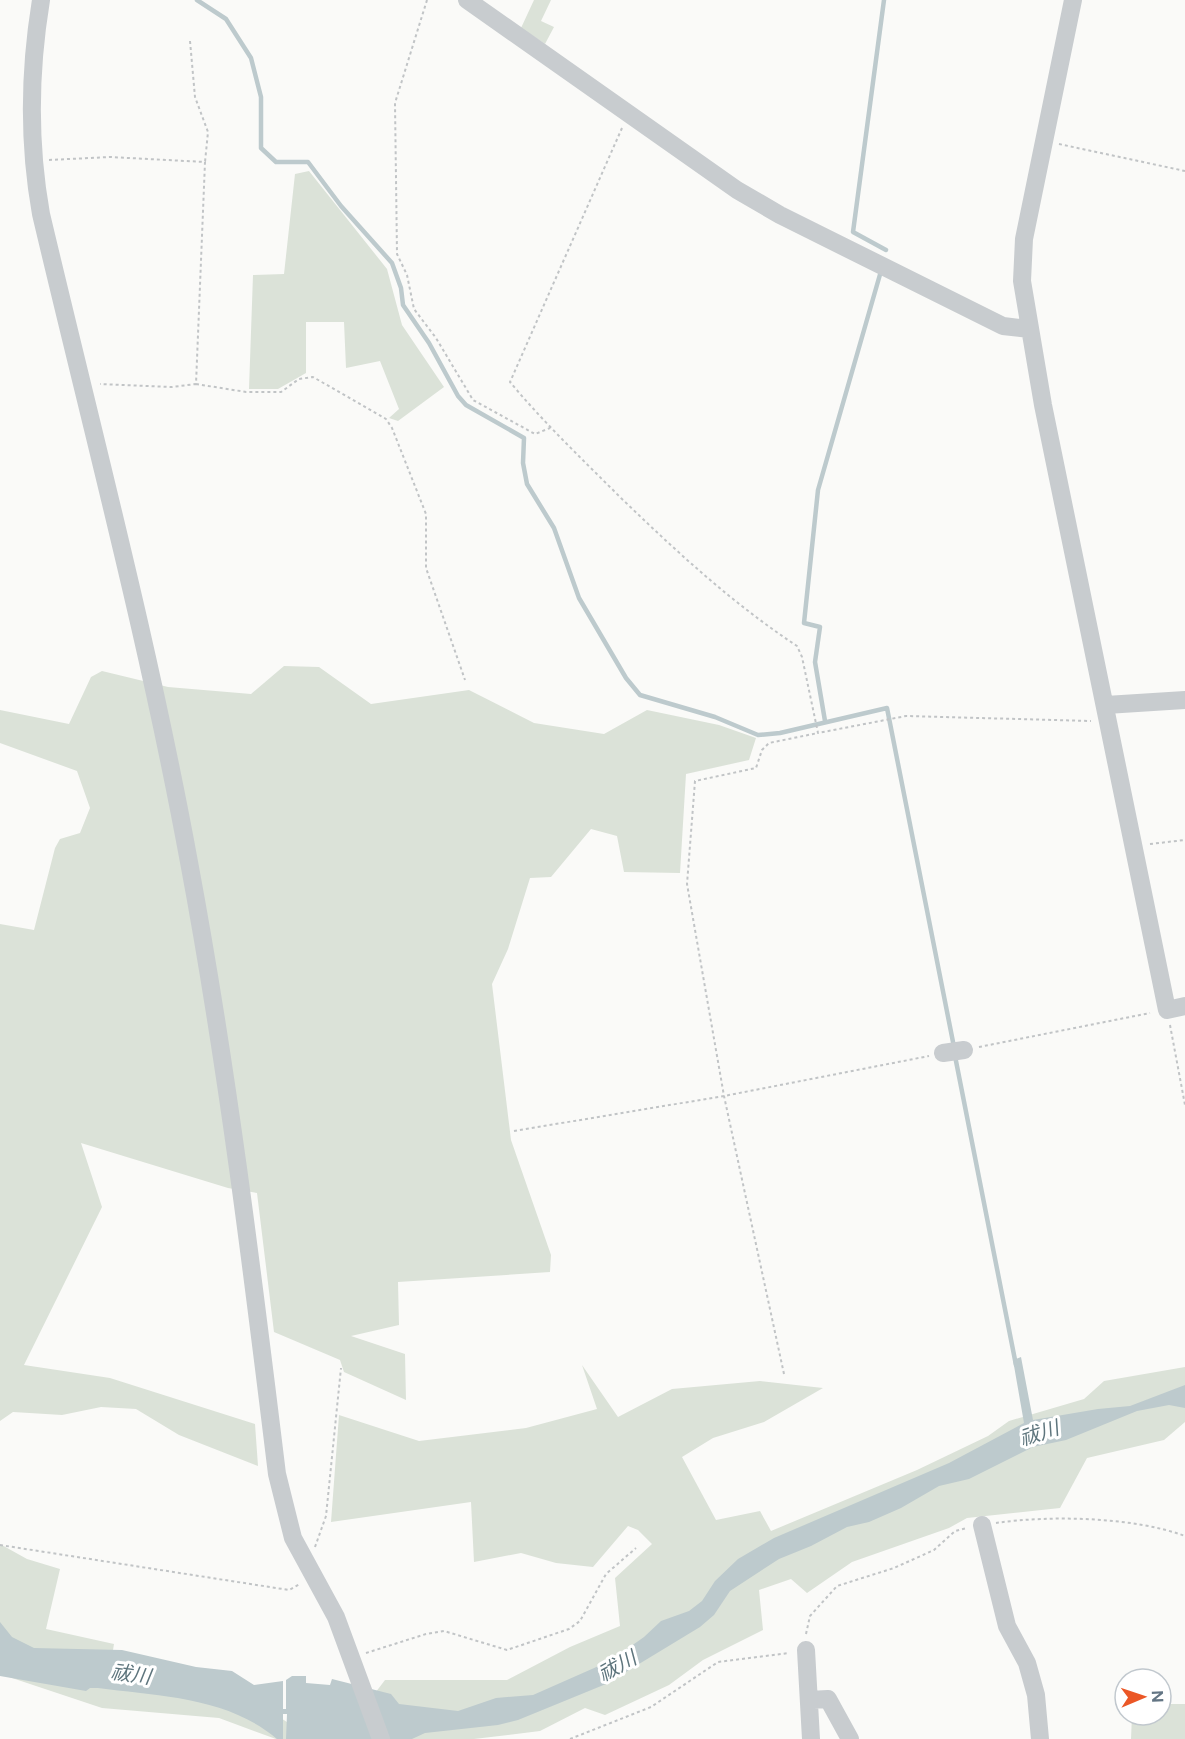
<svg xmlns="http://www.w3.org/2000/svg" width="1185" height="1739" font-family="Figtree,'Noto Sans JP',sans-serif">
	<rect width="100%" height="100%" fill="#fafaf8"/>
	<!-- green -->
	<path fill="#dbe2d8" d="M534,0h17l-10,21 13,6 -9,17 -24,-16z
		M309,171l78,98 15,56 42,62 -46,34 -9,-3 10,-9 -19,-48 -34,7 -2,-46h-38v51l-28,16h-29l4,-114 31,-1 11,-100z
		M284,666l35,1 52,37 98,-14 65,33 70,11 43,-24 72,15 37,13 -7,22 -63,14 -6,99 -56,-1 -7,-36 -26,-7 -40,48 -21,1 -22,71 -16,35 19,156 40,115 -1,17 -152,10 1,43 -48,11 54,18 1,46 -62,-28 -4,-12 -66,-28 -17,-139 -29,-5 -147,-45 21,64 -78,158 86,13 145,46 3,42 -79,-31 -43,-26 -35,-2 -39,8 -49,-3 -13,9v-497l34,6 21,-82 5,-9 20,-6 10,-25 -13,-37 -77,-28v-33l69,14 22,-47 11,-6 66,16 83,7z
		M582,1365l36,52 54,-28 88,-8 63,7 -59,34 -51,16 -31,19 34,63 44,-9 11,20 146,-61 71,-34 21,-15 75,-22 20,-18 81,-14v55l-21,18 -77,18 -27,50 -93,10 -18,10 -97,34 -45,31 -16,-14 -32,11 4,40 -60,30 -34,25 -64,30 -20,-7 -45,23 -66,8h-159l32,-9 38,-50h122l63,-33 50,-21 -5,-48 37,-34 -14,-14 -10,-4 -35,41 -37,-4 -35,-10 -47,9 -3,-60 -140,20 8,-107 80,26 107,-13 71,-19z
		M0,1544l27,15 33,10 -14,60 68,15 -7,42 160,23 46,30h-37l-57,-21 -117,-10 -102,-34z
		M1161,1704h24v35h-54l1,-24h29z"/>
	<!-- water -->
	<path fill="#bdcacd" d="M1021,1357l12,63 65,-11 32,-3 55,-21v23l-16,-3 -32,6 -71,29 -33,7 -64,32 -30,7 -38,22 -32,14 -22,5 -36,19 -32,13 -49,32 -16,24 -14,12 -94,57 -88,36 -20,5 -73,8 -13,6h-126l1,-25h-4v25h-6c-49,-42 -118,-43 -179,-51h-8l-4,3 -86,-15v-54l12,15 22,11 88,2 74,17 36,4 22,14 29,-4v28h3v-29l6,-4h14v7l24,2 2,-6 59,15 8,10 59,7 38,-13 37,-3 77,-34 34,-24 17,-16 28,-10 13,-10 13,-20 23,-22 36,-21 175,-75 75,-40 -11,-63z"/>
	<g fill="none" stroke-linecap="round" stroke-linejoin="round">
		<!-- stream -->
		<path stroke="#bdcacd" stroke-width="4.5" d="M197,0l29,19 25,39 10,39v51l15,14h32l33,44 51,57 9,25 2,17 26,38 29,53 8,9 58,33 -1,25 4,21 27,44 25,70 47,80 14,17 75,22 43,18 22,-2 107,-25 67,339
			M884,0l-31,232 33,18
			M825,721l-10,-59 5,-35 -16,-4 14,-133 63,-219
			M955,1056l61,309"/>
		<!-- path -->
		<path stroke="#c1c4c6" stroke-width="2" stroke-dasharray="3 3" stroke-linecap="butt" d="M427,0l-32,103 2,151 10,21 7,34 22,29 37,62 62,34 15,-6
			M190,41l5,56 13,35 -3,30
			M622,128l-112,254c35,42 73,78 111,116 56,54 111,105 176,148l5,11 16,76 88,-17 185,5
			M1059,144l126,27
			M49,160l61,-3 95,5 -9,222 -24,3 -72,-3
			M196,384l50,8h35l18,-13 14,-2 73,42 6,9 34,86v54l39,112
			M1150,844l35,-4
			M1170,1025l15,80
			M979,1047l171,-34
			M514,1131l210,-35 205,-40
			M784,1374l-60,-278 -37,-212 8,-103 61,-13 6,-18 7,-7 49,-10
			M996,1523c55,-8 138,-6 189,13
			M0,1545l289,45 11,-6
			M315,1547l11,-31 15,-148
			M806,1634l4,-18 27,-30 57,-18 40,-18 21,-19 12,-3
			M366,1653l60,-19 18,-3 63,19 62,-21 11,-8 26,-47 30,-26
			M570,1739l81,-32 67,-45 71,-9"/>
		<!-- minor -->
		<path stroke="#c8cccf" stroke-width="18" d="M41,0c-12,73 -13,141 0,214 51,216 108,430 148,648 38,203 63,407 88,612l16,64 43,79 45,122
			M467,0l270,190 43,25 223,111 26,3
			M1073,0l-49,239 -2,42 21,124 124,605 18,-4
			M1106,705l79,-5
			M943,1053l21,-3
			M982,1525l25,101 20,37 9,32 4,44
			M806,1650l5,89
			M809,1700l19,-1 22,40"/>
	</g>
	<g text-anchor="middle" stroke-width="6" stroke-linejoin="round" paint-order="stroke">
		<!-- water labels -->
		<g font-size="20" font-style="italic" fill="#5e757d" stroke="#fff">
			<text transform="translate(1039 1433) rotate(-18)" y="7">祓川</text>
			<text transform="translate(617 1666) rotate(-29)" y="7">祓川</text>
			<text transform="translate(131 1674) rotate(8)" y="7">祓川</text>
		</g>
	</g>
	<!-- north arrow -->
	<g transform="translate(1143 1697) rotate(88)"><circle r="28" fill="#ffffff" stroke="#c1c8ce" stroke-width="1.5"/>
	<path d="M0-4.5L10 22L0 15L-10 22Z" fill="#eb5726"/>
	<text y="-9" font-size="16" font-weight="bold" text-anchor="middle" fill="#637584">N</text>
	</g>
</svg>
